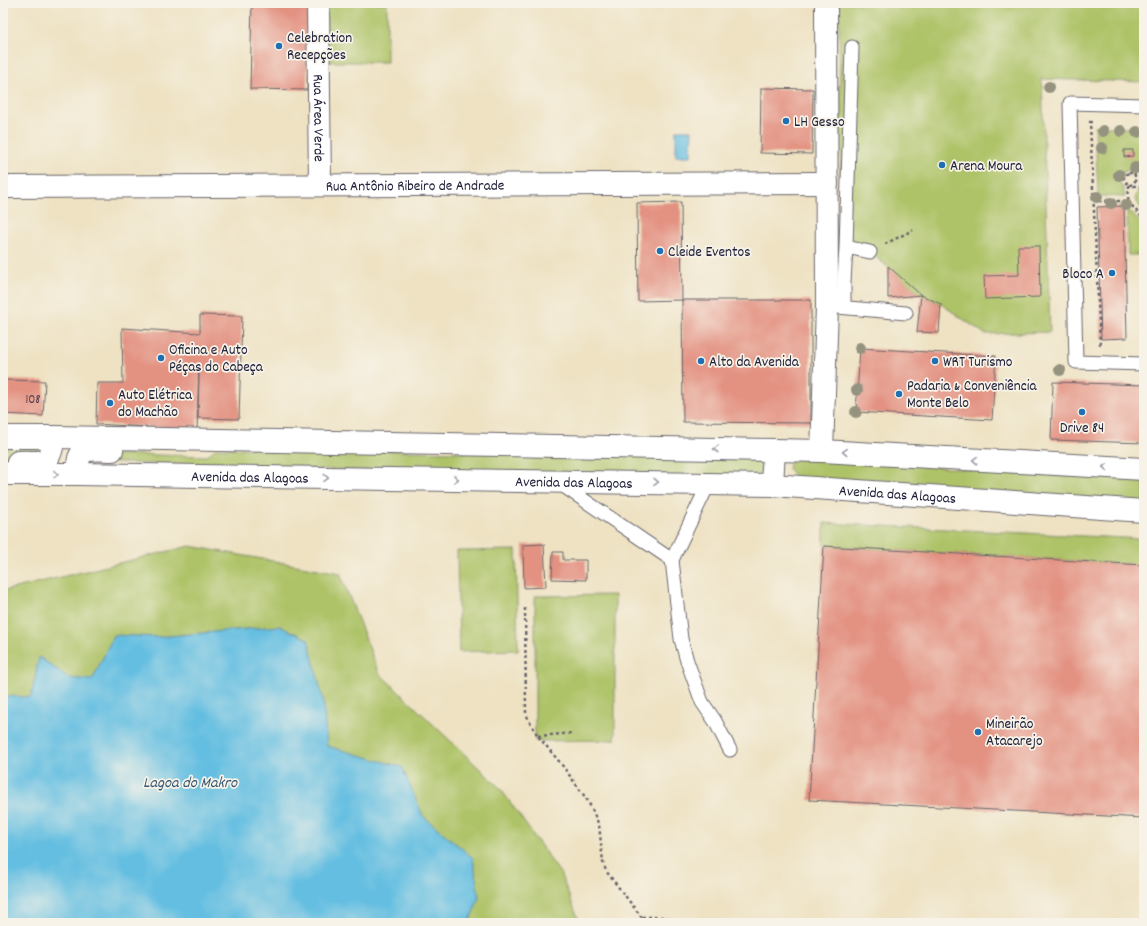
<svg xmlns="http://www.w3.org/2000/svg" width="1147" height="926" font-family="Dekko,sans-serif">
	<rect width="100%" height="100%" fill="#f7f3e8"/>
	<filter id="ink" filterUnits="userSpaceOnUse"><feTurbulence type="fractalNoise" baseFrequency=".025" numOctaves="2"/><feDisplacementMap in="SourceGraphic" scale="8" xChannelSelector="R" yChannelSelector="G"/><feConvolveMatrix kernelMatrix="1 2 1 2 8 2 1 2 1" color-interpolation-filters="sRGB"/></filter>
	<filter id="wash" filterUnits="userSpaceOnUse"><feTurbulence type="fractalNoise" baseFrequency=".012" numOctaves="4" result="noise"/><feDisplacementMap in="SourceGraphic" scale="16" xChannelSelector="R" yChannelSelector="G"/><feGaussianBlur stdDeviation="0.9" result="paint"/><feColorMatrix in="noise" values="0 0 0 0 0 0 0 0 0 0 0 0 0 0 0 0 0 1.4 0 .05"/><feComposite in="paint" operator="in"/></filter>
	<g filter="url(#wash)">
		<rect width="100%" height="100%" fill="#eee2c3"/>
		<!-- green -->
		<path fill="#aec367" stroke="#687251" d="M326,3h61v59h-60z
			M839,3h305v79l-102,-3 8,253 -65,2 -44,-30 -20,-9 -51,-43 -29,-16z
			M1095,126l47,3 2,48 -11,-8 -10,3 -4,9 4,7 2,9 -27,-1z
			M1138,190l6,1v22l-9,-14z
			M1127,208l17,19v28h-16z
			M3,447h34l2,8h-36z
			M216,448l545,9 4,8 -10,14 -495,-11 -159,-6 1,-8 105,2z
			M792,455l230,19 122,6v23l-348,-25 -8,-10z
			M824,523l320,16v26l-320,-19z
			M190,546l150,27 39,100 121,115 60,85 20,50h-577v-332z
			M516,550l2,100 -59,2 -2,-101z
			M615,595v145l-80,1v-145z"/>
		<!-- water -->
		<path fill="#63bee1" stroke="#42708e" d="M676,130h16l-1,26h-15z
			M279,626l29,13 15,60 4,47 75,21 21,49 50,42 6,40 -10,25h-466v-227l28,1 8,-40 30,21 23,2 22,-45 44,2z"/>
		<g id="blocks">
			<!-- building -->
			<path fill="#e39181" d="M252,3h57l-2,87 -57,-1z
				M761,88l52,1 -1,65 -52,-1z
				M1124,150h9v6l-9,1z
				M681,202l1,98 -44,1 -1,-98z
				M1124,206l3,132 -26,1 -4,-132z
				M1018,246h21l1,51 -55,2 -1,-23 35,-1z
				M888,266l33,29 -33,3z
				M921,295l20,9 -2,29 -22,-1z
				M682,300h129v123l-128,-1z
				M200,315l42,1 -3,103 -41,-1 1,-48 -2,60 -101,-6 1,-41h26l-1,-55 78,5z
				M860,348l136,8 -4,64 -136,-8z
				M3,380l42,1 -2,35 -40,-2z
				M1053,382l91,3v58l-93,-3z
				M544,544l2,43 -22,1 -1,-43z
				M824,546l320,19v253l-335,-18z
				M553,552h10v8h23v20l-34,-1z"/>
		</g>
	</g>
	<g filter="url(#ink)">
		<use href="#blocks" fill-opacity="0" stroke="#69656b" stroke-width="1"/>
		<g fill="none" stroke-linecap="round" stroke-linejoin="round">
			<!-- lane casing -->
			<g stroke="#69656b" stroke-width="15">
				<path id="lane" d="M1144,105l-74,-2 6,259 68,2
					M846,247l24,5
					M844,306v-24l2,-35 6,-200
					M837,307l69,6
					M559,483l113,77 9,79 6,22 15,41 13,19 15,29
					M672,560l37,-77"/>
			</g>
			<!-- street casing -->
			<g stroke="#69656b" stroke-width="24">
				<g id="street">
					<path id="s1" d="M318,3l2,182"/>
					<path id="s2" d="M3,187l824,-4"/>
					<path d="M822,451l5,-144 -1,-304"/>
				</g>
			</g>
			<!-- secondary casing -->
			<g stroke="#69656b" stroke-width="24">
				<g id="secondary">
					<path d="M3,437h51l720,13 48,1 322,18"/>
					<path d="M18,462c28,-1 31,5 36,-25"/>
					<path id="s3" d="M3,474h74l695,11 372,26"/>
					<path d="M77,474c1,-5 1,-11 2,-16 4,-12 23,-8 33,-8"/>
					<path d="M772,485l2,-35"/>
				</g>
			</g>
			<!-- path -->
			<path stroke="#69656b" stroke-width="2.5" stroke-dasharray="3 3" stroke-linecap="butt" d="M1092,122h-2l10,223
				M1129,173h5l2,6 -2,4 -5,3 -5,-7v-4z
				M1093,201h35l1,-15h15
				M1128,201l16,19
				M885,244l28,-14
				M525,608l1,105 3,8 9,15 24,29 26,36 11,24 4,37 3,9 40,52
				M538,736l35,-3
				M642,917h23l18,6"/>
			<!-- lane -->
			<use href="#lane" stroke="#fff" stroke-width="13"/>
			<!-- street -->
			<use href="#street" stroke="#fff" stroke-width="22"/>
			<!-- secondary -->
			<use href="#secondary" stroke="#fff" stroke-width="22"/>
		</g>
		<!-- trees -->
		<g fill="#95937f">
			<circle cx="1049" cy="87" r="6"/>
			<circle cx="1103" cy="131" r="6"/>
			<circle cx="1121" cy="131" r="6"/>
			<circle cx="1137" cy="132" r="6"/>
			<circle cx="1102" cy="148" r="6"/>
			<circle cx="1135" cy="168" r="6"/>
			<circle cx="1119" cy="175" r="6"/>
			<circle cx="1097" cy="197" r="6"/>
			<circle cx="1111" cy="203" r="6"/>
			<circle cx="1126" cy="205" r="6"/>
			<circle cx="860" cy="348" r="6"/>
			<circle cx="1060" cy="370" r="6"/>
			<circle cx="857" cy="390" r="6"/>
			<circle cx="856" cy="412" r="6"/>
		</g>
		<!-- one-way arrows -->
		<defs><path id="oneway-chevron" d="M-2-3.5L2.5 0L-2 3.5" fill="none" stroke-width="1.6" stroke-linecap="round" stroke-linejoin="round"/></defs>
		<g stroke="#9c9ca7">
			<use href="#oneway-chevron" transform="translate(716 449) rotate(-179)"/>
			<use href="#oneway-chevron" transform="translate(845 452) rotate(-177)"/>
			<use href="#oneway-chevron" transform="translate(975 460) rotate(-177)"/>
			<use href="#oneway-chevron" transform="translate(1105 467) rotate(-177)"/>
			<use href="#oneway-chevron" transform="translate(56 474)"/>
			<use href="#oneway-chevron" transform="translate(326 478) rotate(1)"/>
			<use href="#oneway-chevron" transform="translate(456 479) rotate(1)"/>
			<use href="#oneway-chevron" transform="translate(656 482) rotate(1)"/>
		</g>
	</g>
	<!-- markers -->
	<g fill="#1f6fb2" stroke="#f7f3e8" stroke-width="1.5">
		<circle cx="279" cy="46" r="4"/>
		<circle cx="786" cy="121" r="4"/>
		<circle cx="942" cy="165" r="4"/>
		<circle cx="660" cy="251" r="4"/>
		<circle cx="1112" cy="273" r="4"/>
		<circle cx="161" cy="358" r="4"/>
		<circle cx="701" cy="361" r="4"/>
		<circle cx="935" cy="361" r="4"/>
		<circle cx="899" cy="394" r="4"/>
		<circle cx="110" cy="403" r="4"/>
		<circle cx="1082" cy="412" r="4"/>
		<circle cx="978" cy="732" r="4"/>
	</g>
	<g text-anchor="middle" stroke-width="3.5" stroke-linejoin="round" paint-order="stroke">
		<!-- number labels -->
		<g font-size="13" fill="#523e4c">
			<text x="33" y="403">108</text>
		</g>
		<!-- poi labels -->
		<g font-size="15" fill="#22223b" stroke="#f7f3e8" text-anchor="start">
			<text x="287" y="42">Celebration<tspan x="287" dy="17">Recepções</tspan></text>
			<text x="794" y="126">LH Gesso</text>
			<text x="950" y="170">Arena Moura</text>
			<text x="668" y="256">Cleide Eventos</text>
			<text x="1104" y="278" text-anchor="end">Bloco A</text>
			<text x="169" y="354">Oficina e Auto<tspan x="169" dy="17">Péças do Cabeça</tspan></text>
			<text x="709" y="366">Alto da Avenida</text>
			<text x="943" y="366">WRT Turismo</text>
			<text x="907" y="390">Padaria &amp; Conveniência<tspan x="907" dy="17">Monte Belo</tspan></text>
			<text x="118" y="399">Auto Elétrica<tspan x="118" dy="17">do Machão</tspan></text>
			<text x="1082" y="432" text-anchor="middle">Drive 84</text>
			<text x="986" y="728">Mineirão<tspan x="986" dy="17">Atacarejo</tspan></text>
		</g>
		<!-- street labels -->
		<g font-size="15" fill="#22223b" stroke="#f7f3e8">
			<text dy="5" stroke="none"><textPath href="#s1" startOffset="115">Rua Área Verde</textPath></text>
			<text dy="5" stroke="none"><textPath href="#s2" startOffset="412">Rua Antônio Ribeiro de Andrade</textPath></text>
			<text dy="5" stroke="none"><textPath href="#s3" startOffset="247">Avenida das Alagoas</textPath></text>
			<text dy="5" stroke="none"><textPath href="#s3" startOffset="571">Avenida das Alagoas</textPath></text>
			<text dy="5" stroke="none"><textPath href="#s3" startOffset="895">Avenida das Alagoas</textPath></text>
		</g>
		<!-- water labels -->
		<g font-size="16" font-style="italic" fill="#395975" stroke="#f7f3e8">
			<text x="190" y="787">Lagoa do Makro</text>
		</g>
	</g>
	<!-- margin -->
	<rect width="1147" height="926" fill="none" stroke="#f7f3e8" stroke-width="16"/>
</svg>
